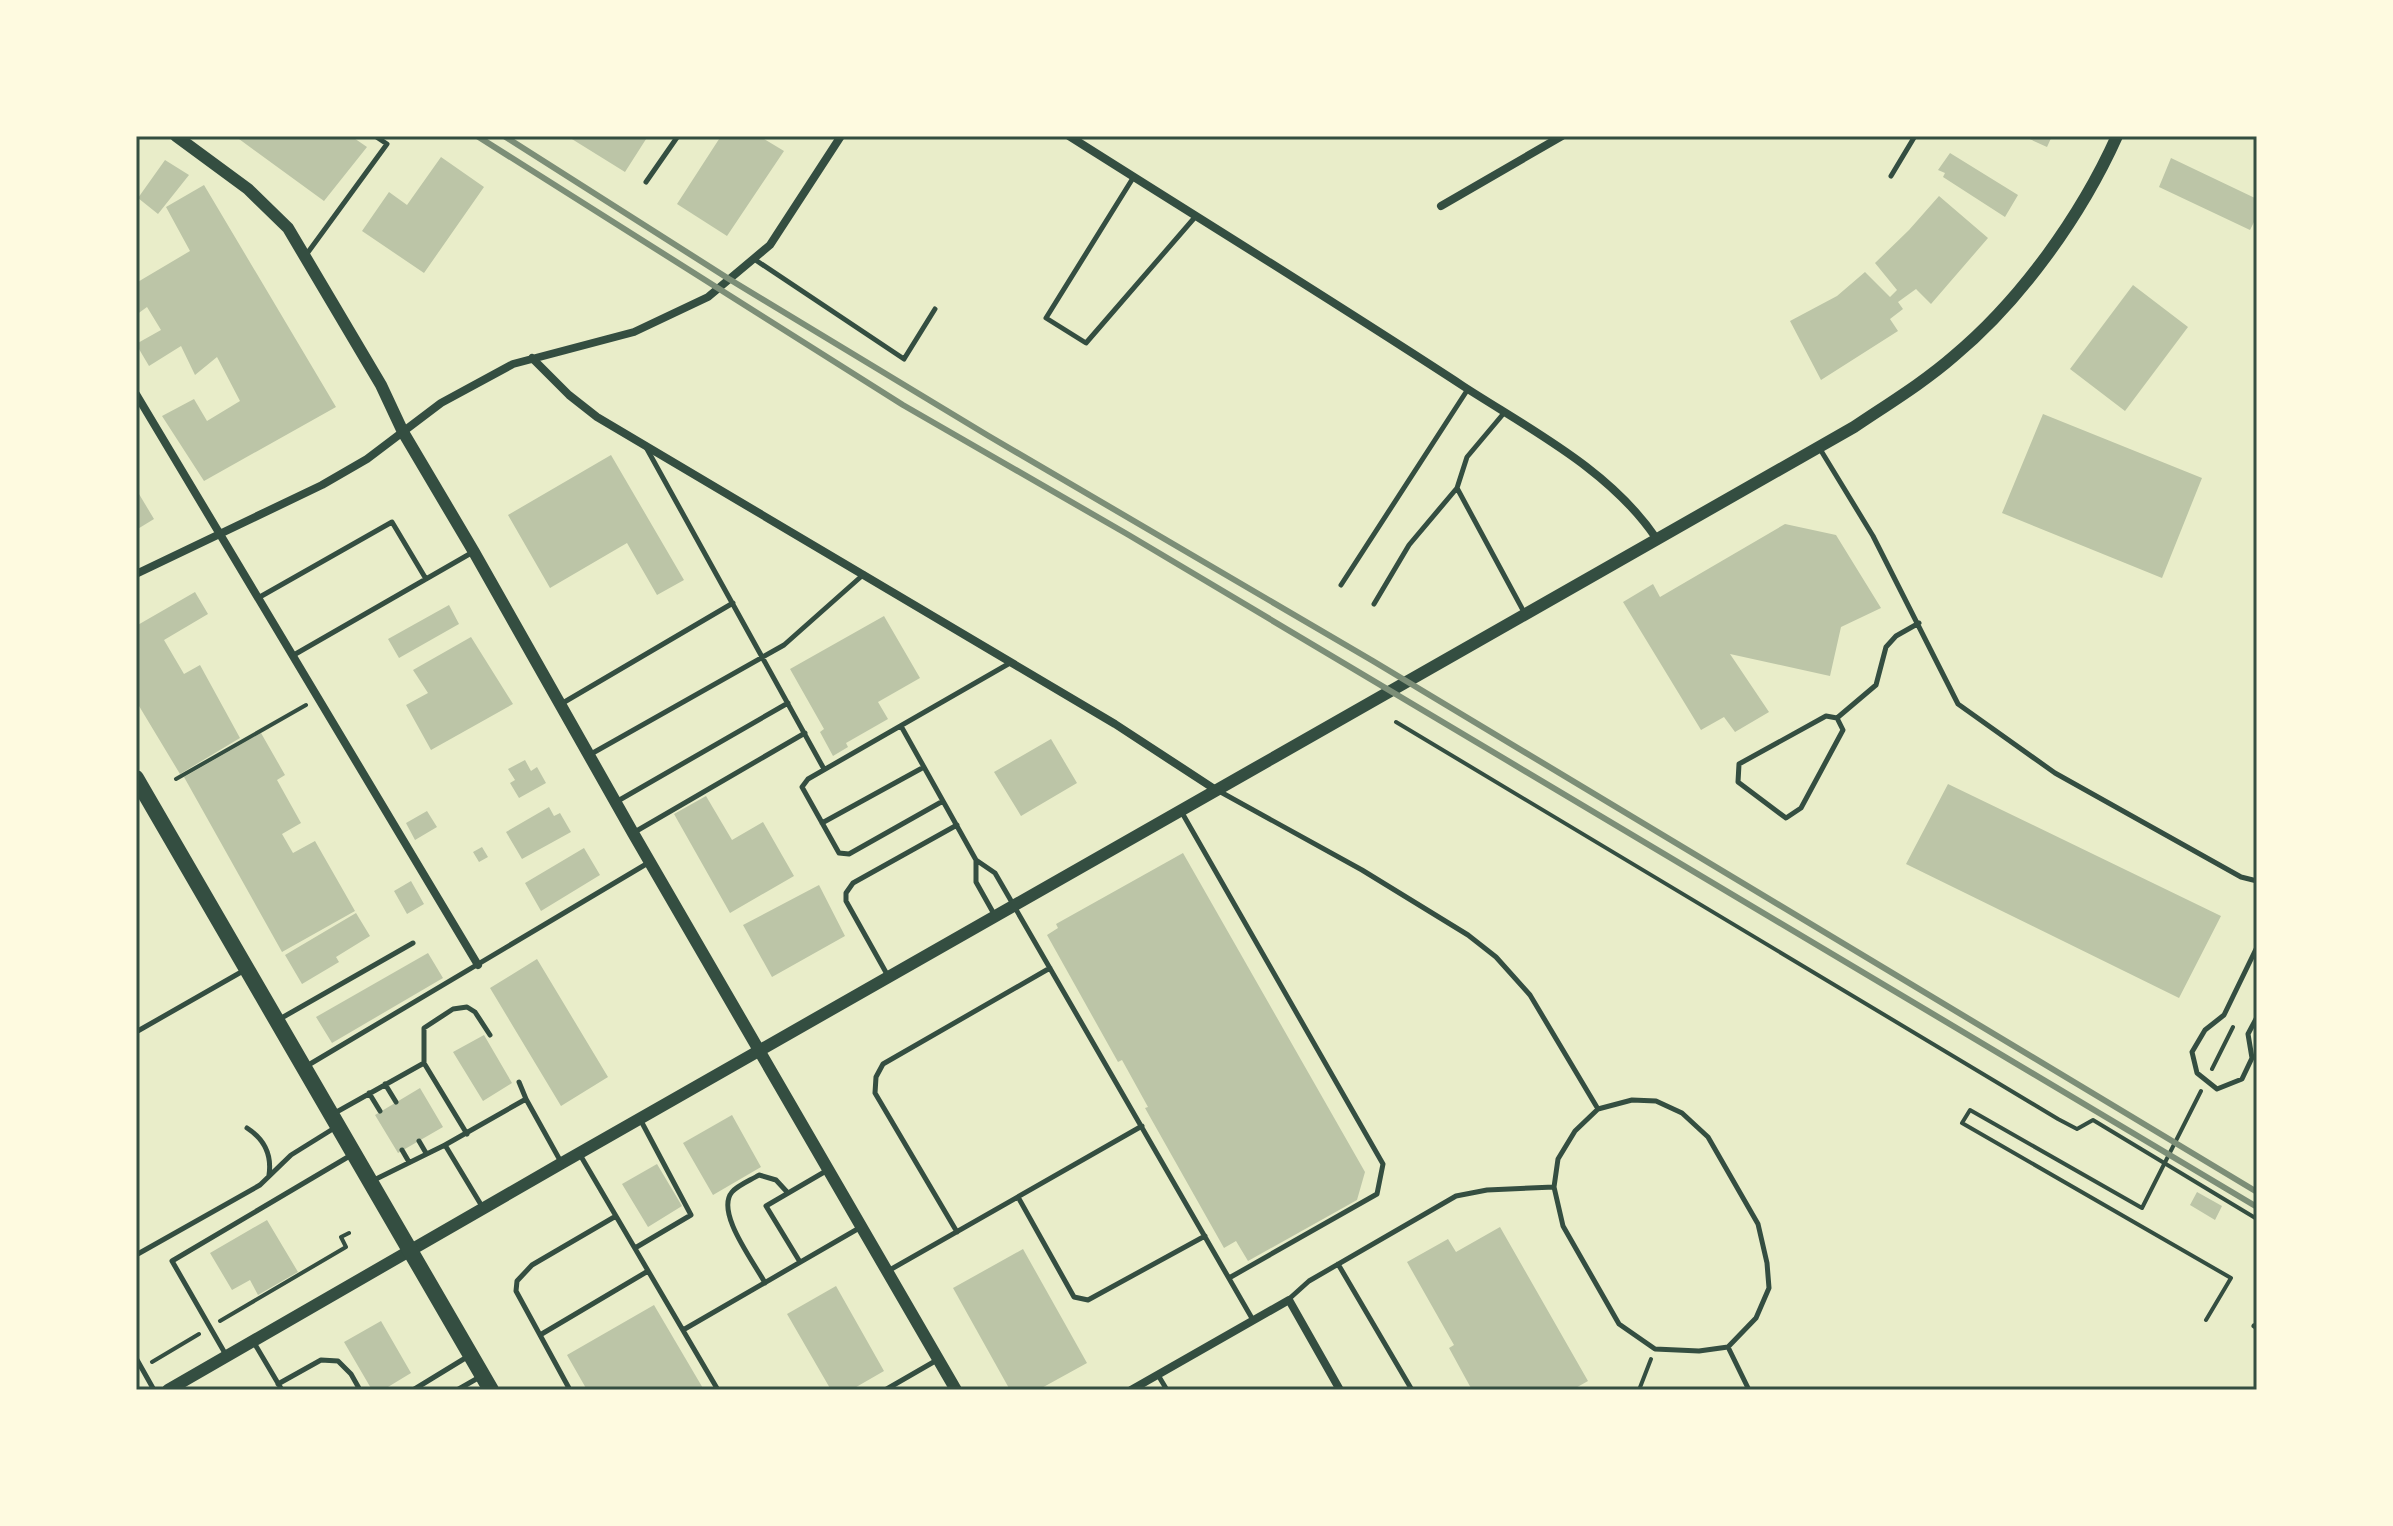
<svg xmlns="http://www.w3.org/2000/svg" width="2393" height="1526" font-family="'Varela Round',sans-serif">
	<rect width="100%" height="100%" fill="#e9edc9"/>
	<!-- building -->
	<path fill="#bcc5a7" d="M242,136h109l16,11 -43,54 -85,-62z
		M567,136h81l-23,36z
		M721,136h38l25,15 -57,85 -50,-32z
		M2023,136h29l-5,11z
		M1950,153l68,42 -13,22 -62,-40 2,-4 -7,-3z
		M441,157l43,30 -60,86 -62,-42 27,-39 18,13z
		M2171,158l86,41v17l-7,14 -91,-43z
		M165,160l24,15 -31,39 -20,-16z
		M204,185l132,222 -132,74 -42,-65 32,-17 13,22 33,-20 -23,-44 -22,18 -14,-29 -32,20 -13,-22 25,-14 -14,-23 -11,8v-32l54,-32 -24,-44z
		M1939,196l49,42 -57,66 -15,-15 -18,13 5,7 -13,10 8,12 -77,49 -31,-59 47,-25 28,-24 25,25 7,-7 -22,-27 34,-33z
		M2133,285l55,42 -63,84 -55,-42z
		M2043,414l159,64 -40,100 -160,-65z
		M611,455l73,125 -27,15 -30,-52 -77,45 -42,-73z
		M136,489l18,30 -18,11z
		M1785,524l51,11 45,73 -40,19 -11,49 -100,-22 39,58 -34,20 -11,-15 -23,13 -78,-128 30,-18 7,13z
		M195,592l13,22 -44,26 20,34 16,-9 40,73 -60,36 -44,-73v-75z
		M449,605l10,19 -60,34 -11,-19z
		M884,616l36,62 -42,24 10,17 -42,24 2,4 -15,9 -13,-24 4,-3 -34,-60z
		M471,637l42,67 -82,46 -25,-45 22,-12 -15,-23z
		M261,733l24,42 -8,5 24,43 -19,11 11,19 22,-12 40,70 -73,41 -98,-175z
		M1051,739l26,44 -56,33 -27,-44z
		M525,760l6,11 6,-4 9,16 -27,15 -9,-15 5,-3 -7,-11z
		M1948,784l273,132 -42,82 -273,-134z
		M706,796l26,44 31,-18 31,54 -64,37 -56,-99z
		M549,807l5,9 6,-3 11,19 -49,27 -16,-27z
		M427,811l10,16 -22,13 -9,-17z
		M482,847l6,10 -9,5 -6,-10z
		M584,848l16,27 -59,36 -16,-28z
		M1183,853l182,319 -8,28 -109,61 -12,-20 -12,7 -79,-140 3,-1 -26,-47 -4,2 -71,-127 11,-7 -2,-4z
		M411,881l13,23 -17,10 -13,-23z
		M819,885l26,51 -73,41 -29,-52z
		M356,913l14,23 -34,21 3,5 -37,22 -17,-29z
		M428,953l15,25 -111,65 -16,-26z
		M537,959l71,118 -47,29 -71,-118z
		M484,1035l28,48 -29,18 -30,-49z
		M420,1088l23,39 -45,26 -23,-38z
		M732,1115l29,52 -48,28 -30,-52z
		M657,1164l25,42 -34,21 -26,-43z
		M2197,1192l25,14 -7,14 -25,-15z
		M267,1220l31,52 -40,23 -8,-15 -18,10 -22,-37z
		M1500,1227l88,154 -16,9h-100l-23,-42 5,-3 -47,-83 41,-23 8,13z
		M1023,1249l64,114 -49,27h-28l-57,-102z
		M836,1286l48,85 -33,19h-20l-44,-76z
		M654,1305l50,85h-117l-20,-35z
		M381,1321l30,52 -28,17h-11l-28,-48z"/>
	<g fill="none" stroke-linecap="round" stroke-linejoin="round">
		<!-- path -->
		<path stroke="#344e41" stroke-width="4" d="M1396,722l662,397 19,10 16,-9 164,99
			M176,779l130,-74
			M2212,1069l21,-42
			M2201,1091l-59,117 -172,-98 -8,13 269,155 -25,42
			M220,1321l126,-74 -5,-10 8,-4
			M152,1362l47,-28
			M1639,1390l12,-31"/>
		<!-- service -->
		<path stroke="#344e41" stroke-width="5" d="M1891,176l24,-40
			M1133,178l-87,140 40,25 110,-127
			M646,182l32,-46
			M306,255l81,-111 -12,-8
			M754,259l150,100 31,-50
			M647,449l177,320
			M1820,449l53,87 85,168 97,69 186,104 16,4
			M1457,488l10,-31 37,-44
			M1341,585l127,-196
			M258,598l134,-76 34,57
			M1374,604l35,-59 48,-57 67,124
			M292,656l181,-104
			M561,704l172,-101
			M1837,718l6,12 -42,78 -15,10 -48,-36 1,-18 87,-48 11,2 39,-33 10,-38 10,-11 23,-13
			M901,726l75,134 19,13 258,447
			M591,754l193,-109 80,-71
			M1217,790l145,80 106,65 28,22 34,38 68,114 34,-9 24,1 26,12 26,24 50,87 9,39 2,25 -13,30 -28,29 21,43
			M943,801l-94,53 -10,-1 -37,-66 6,-8 202,-116
			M616,802l172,-99
			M1181,811l202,353 -6,30 -148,84
			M822,823l102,-56
			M633,833l172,-100
			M976,861v21l18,32
			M2257,947l-33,68 -19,15 -13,22 5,21 20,16 25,-10 10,-21 -4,-24 9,-17
			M888,976l-42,-75v-8l7,-10 104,-58
			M278,1020l135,-77
			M136,1032l107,-61
			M424,1063v-35l29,-19 14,-2 8,5 15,23
			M305,1067l343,-204
			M519,1082l7,17
			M385,1084l11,18
			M369,1093l11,18
			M1598,1109l-23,22 -17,28 -4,28 9,39 56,98 36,25 44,2 29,-4
			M333,1114l91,-51 43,71
			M247,1128c17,11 25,27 22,47
			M419,1141l7,12
			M402,1150l7,12
			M579,1153l139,237
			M374,1180l71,-35
			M1018,1197l56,100 14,3 117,-64
			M483,1208l-38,-63 81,-46 35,63
			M957,1232l-82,-139 1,-16 7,-13 167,-96
			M635,1248l56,-33 -51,-96
			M136,1255l124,-70 31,-30 45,-28
			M800,1262l-34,-56 60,-35
			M1338,1264l74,126
			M888,1271l254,-145
			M765,1283c-11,-21 -50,-71 -33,-91 6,-7 19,-12 27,-17l17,5 12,13
			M1289,1299l20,-18 147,-85 31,-6 67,-3
			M2254,1326l3,2
			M683,1330l178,-103
			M540,1335l108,-64
			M253,1341l29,49
			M226,1355l-54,-94 181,-107
			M136,1358l18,32
			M1158,1375l9,15
			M278,1384l43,-24 17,1 13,13 9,16
			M413,1390l54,-33
			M457,1390l21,-12
			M570,1390l-54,-99 1,-10 15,-16 84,-49
			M885,1390l52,-30"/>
		<!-- minor -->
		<path stroke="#344e41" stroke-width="8" d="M1069,136c131,83 264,165 394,250 68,44 147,84 193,152
			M1441,206l121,-70
			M532,358l37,37 28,22 518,307 101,66
			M136,394l342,571
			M136,574l186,-89 45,-26 74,-56 72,-39 121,-32 74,-35 62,-52 71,-109
			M1131,1390l158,-90 51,90"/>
		<!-- tertiary -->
		<path stroke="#344e41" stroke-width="12" d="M176,136l72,53 40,39 93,157 22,47 71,120 159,281 323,557
			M168,1390l394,-227 1292,-736c34,-23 69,-44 100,-71 67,-56 127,-140 163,-220"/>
		<!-- primary -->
		<path stroke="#344e41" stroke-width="16" d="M136,778l355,612"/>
		<!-- rail -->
		<path stroke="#7c8e77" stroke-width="6" d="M477,136l426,269 224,129 1130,673
			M504,136l225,143 258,156 386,226 884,531"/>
	</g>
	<!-- border -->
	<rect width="2393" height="1526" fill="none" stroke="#fefae0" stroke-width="276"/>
	<rect x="138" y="138" width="2117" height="1250" fill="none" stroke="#344e41" stroke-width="3"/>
</svg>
